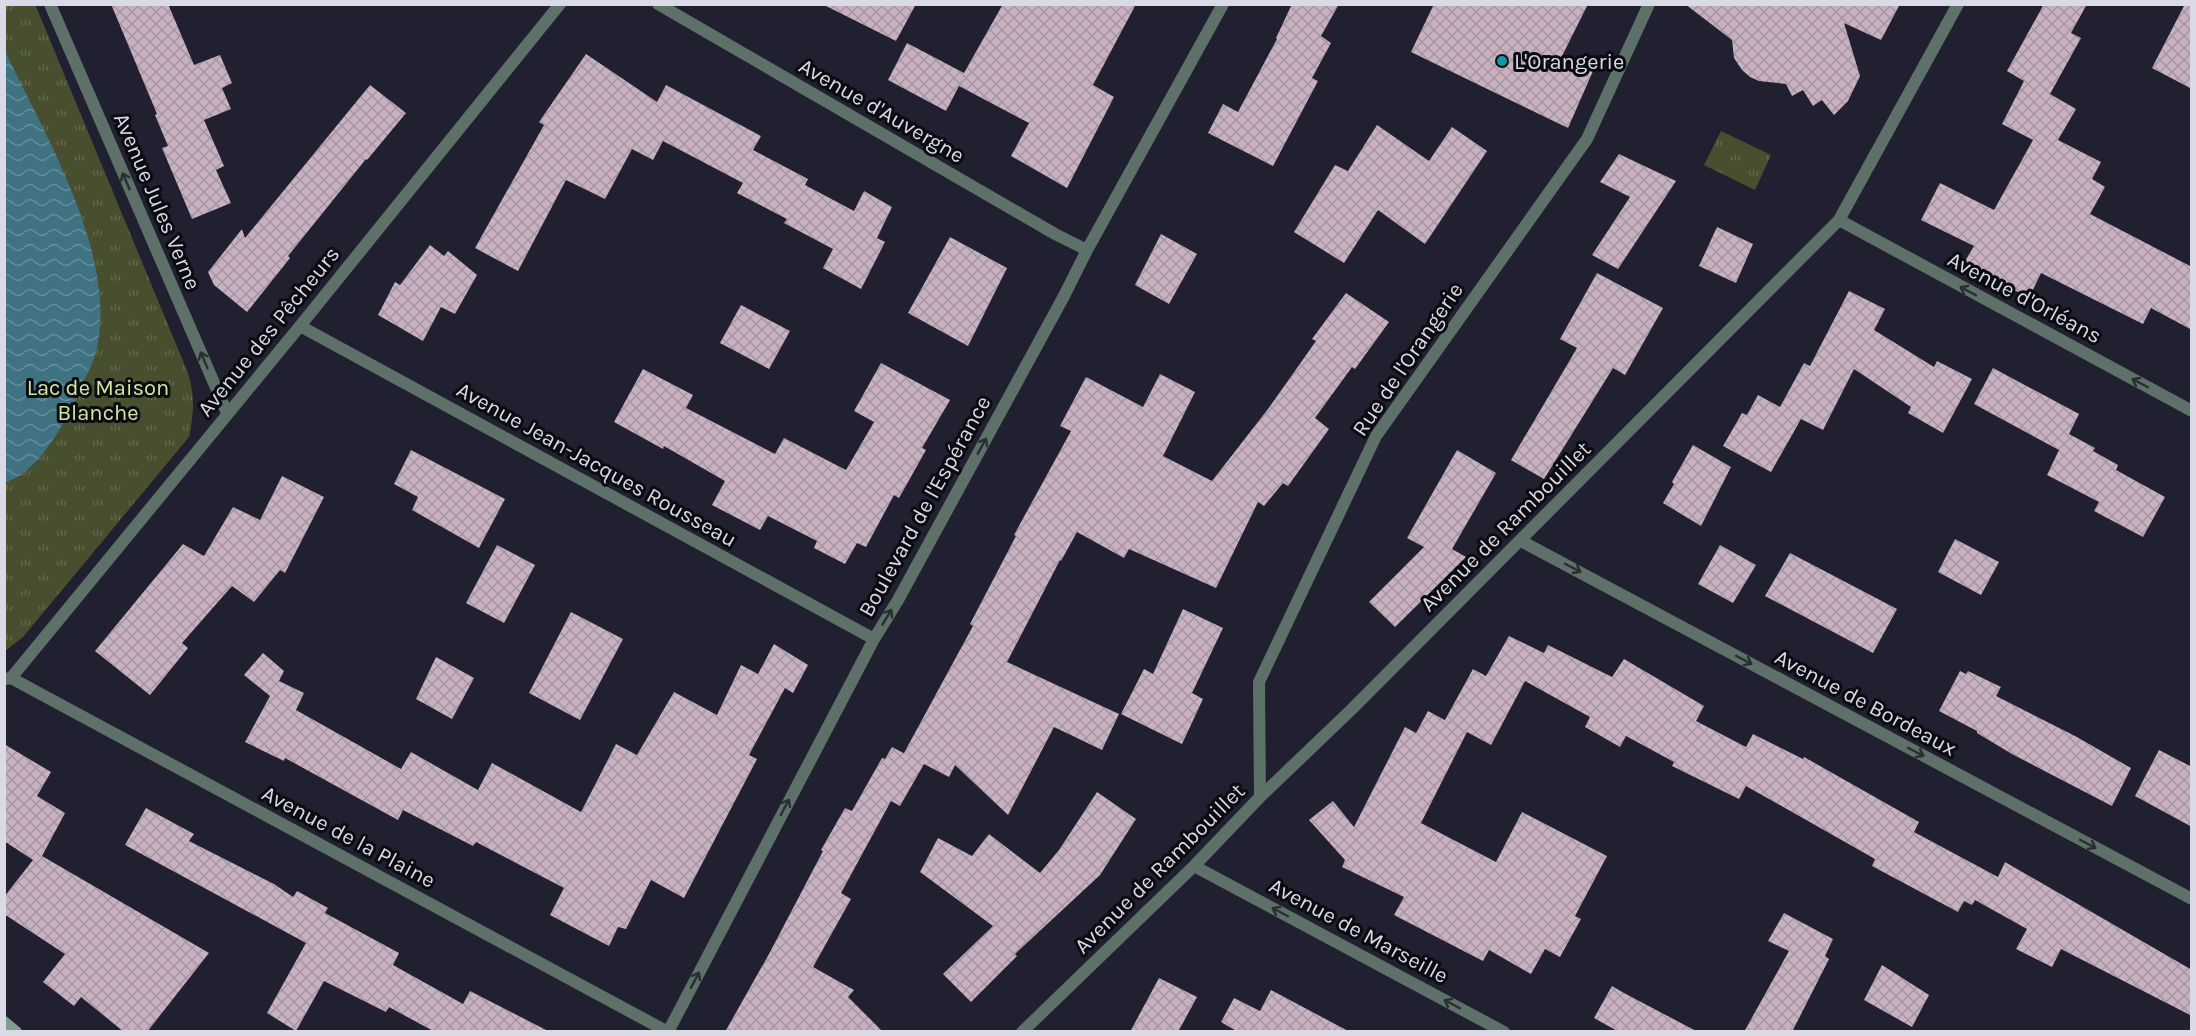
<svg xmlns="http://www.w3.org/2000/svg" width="2196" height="1036" font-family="Karla,sans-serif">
	<defs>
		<pattern id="park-tufts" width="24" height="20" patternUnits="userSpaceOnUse" patternTransform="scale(1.5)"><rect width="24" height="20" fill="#474f2e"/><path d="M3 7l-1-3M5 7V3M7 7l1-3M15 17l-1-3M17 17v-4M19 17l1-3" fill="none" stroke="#61684c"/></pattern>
		<pattern id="water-waves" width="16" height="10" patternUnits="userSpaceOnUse" patternTransform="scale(1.5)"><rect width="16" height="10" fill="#3f7382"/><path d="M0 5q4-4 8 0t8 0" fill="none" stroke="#638d9a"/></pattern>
		<pattern id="building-cross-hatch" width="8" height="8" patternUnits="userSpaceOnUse" patternTransform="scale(1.5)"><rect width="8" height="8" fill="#c7b1c0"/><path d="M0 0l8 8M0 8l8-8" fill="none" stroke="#a695a1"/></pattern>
	</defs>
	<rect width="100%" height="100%" fill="#202031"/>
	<!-- park -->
	<path fill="url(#park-tufts)" d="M35,4l153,369c7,24 6,39 1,64l-166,200 -18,14 -1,-646z
		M1721,131l50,24 -16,35 -51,-25z"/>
	<!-- water -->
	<path fill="url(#water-waves)" d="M4,49c40,85 113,203 93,299 -3,15 -13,31 -19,46 -10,23 -33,64 -54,78 -5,5 -13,8 -19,11z"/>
	<!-- building -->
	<path fill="url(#building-cross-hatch)" d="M111,4h57l26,61 26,-10 12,28 -10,5 9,21 -27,11 20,46 -8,4 15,33 -39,16 -30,-71 6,-2 -13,-31 2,-1z
		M822,4h94l-20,37z
		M1003,4h133l-43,81 21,12 -47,91 -56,-32 18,-33 -70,-37 -13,25 -58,-31 19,-37 57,30z
		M1292,4h47l-18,32 10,7 -19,35 6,3 -45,85 -65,-33 15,-29 15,8 39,-73 -1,-1z
		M1434,4h154l-26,52 31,15 -25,57 -157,-76z
		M1685,4h215l-19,36 -37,-17 16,53 -12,25 -14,14 -12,-15 -9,6 -10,-16 -11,6 -6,-12 -27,-3 -9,-4 -8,-7 -8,-12 -2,-18z
		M2044,4h43l-16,29 10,5 -31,56 26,15 -18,31 43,22 -9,17 13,8 -15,27 102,53v63l-41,-22 -8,16 -102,-51 -12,25 -65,-35 10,-17 -53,-26 19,-37 54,27 39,-70 -31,-16 22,-43 -17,-10z
		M2185,4h7v85l-40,-21z
		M586,54l71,48 9,-17 95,51 -8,14 55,29 -3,6 49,26 10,-20 28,16 -15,31 8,4 -24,47 -38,-21 10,-19 -49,-26 3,-4 -50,-26 6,-10 -80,-42 -10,19 -21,-11 -27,50 -39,-19 -48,91 -43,-23 69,-123 -5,-3z
		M370,85l36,28 -39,47 -1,-1 -78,97 2,2 -43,54 -33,-27 -6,-13 34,-43 3,9z
		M1377,125l52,36 23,-34 35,24 -62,93 -47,-34 -34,53 -50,-31 41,-67 13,6z
		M1619,154l57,27 -58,88 -26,-14 38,-58 -30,-15z
		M1717,227l36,17 -17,39 -37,-17z
		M1161,234l36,20 -28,50 -34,-19z
		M950,237l57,31 -39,78 -60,-33z
		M430,245l14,11 4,-5 29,24 -22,39 -14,-7 -18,34 -45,-26 17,-33 5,3z
		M1597,273l66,35 -38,67 -12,-7 -69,111 -33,-19 66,-112 -17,-9z
		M1849,291l36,18 -11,21 60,37 3,-6 35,18 -29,54 -35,-20 3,-6 -57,-38 -31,61 -22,-11 -30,53 -48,-26 19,-33 5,2 11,-20 22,12 24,-44 6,3z
		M1346,293l43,29 -34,47 -3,-2 -37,51 14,11 -41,57 -5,-3 -19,23 -6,-4 -42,86 -87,-39 -5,9 -47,-26 -16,29 -1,-1 -53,102 112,52 -17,36 -48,-23 -46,88 -53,-50 -6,12 -25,-13 -24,42 -9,-5 -50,92 10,6 -38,68 41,23 -6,7 35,35h-158l44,-78 54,-103 -2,-1 24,-42 7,3 30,-53 3,1 7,-12 23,12 -11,-6 69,-127 -3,-2 46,-88 -2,-1 57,-104 -11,-5 26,-49 57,30 17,-33 35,18 -32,64 49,25 56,-72 48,-68 -4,-2z
		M741,305l49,26 -21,38 -49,-26z
		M881,363l69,37 -28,48 4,2 -27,48 -5,-3 -28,52 -9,-4 -12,21 -31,-16 3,-7 -49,-25 -8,14 -48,-25 13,-24 -61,-35 -1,3 -49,-27 29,-53 50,26 -7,13 89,46 9,-16 62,32 28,-48 -20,-11z
		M1993,368l86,46 -10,20 26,14 -2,3 25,14 -2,5 49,27 -22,40 -49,-26 5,-9 -52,-27 12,-25 -85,-46z
		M1693,445l38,22 -30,59 -38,-23 11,-19 -2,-2z
		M411,450l94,49 -26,49 -67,-38 6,-13 -24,-13z
		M1457,450l39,23 -44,76 14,8 -71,70 -26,-25 55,-55 -17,-9z
		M282,476l42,21 -39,76 -5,-3 -26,32 -22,-16 -50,57 6,5 -38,47 -55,-44 88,-107 21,12 29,-49 27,13z
		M1955,539l44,23 -18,33 -43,-23z
		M497,545l38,20 -31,58 -38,-20z
		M1720,545l36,20 -23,38 -35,-19z
		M1790,553l107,56 -24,44 -108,-57z
		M1183,609l40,19 -31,65 11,6 -21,45 -61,-30 23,-45 9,5z
		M571,612l52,27 -43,81 -51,-27z
		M1509,636l35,17 4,-8 64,32 12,-18 80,47 -8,15 50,26 7,-13 50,25 1,-2 115,65 -5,10 84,45 7,-15 187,108v46l-131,-67 -9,18 -36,-18 11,-20 -52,-29 -3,5 -8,-4 -6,11 -86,-46 3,-7 -129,-73 -7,13 -67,-33 2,-4 -48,-26 -6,11 -35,-20 5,-10 -65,-36 -34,64 -46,-25 28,-51 13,7z
		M774,644l34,21 -15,28 -8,-5 -36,67 8,4 -73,139 -33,-18 -25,49 -8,-2 -9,19 -59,-31 14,-27 -88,-46 -3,4 -70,-36 -5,10 -113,-62 -1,3 -39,-19 25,-46 -26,-21 19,-22 21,18 -5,10 25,12 -8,17 105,59 10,-17 67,38 14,-27 89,49 35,-68 21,11 37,-63 43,23 24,-50 17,9z
		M436,657l38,21 -22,41 -36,-20z
		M1960,671l6,3 2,-3 33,16 -5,9 79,40 56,32 -19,38 -100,-52 -35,-21v-2l-38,-20z
		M1428,711l39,21 -46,91 75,39 26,-50 85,44 -32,60 6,3 -21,38 -15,-8 -14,25 -42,-24 -6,11 -89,-46 10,-18 -62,-30 3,-7 -36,-40 24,-19 21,26 51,-100 11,6z
		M4,744l47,28 -14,24 28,17 -23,43 167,97 -62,79h-23l-43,-35 -7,9 -31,-24 22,-28 -61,-40v-17l29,-37 -29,-19z
		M2159,750l33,17v60l-57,-31z
		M1097,792l39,27 -36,56 -85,79 2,2 -46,46 -28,-28 50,-48 -73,-54 18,-34 34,18 17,-22 51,39 19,-23z
		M146,808l48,26 -5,7 85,43 19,13 4,-6 31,17 -3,5 74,40 -6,12 70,39 7,-13 80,41h-115l-46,-25 -3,5 -62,-31 -28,50 -29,-18 39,-70 -181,-98z
		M1784,913l49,26 -8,17 4,3 -37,73h-48l45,-81 -21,-10z
		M1882,965l47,30 -17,32 -48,-27z
		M1159,978l38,19 -19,35h-48z
		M1612,986l12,7 74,39h-79l-25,-14z
		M1271,990l79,42h-112l-17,-10 13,-24 26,13z"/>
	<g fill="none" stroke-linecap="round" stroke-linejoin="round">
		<!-- street -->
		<path stroke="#5d7168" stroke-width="12" d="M50,4l177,409
			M658,4l397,230 32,16
			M1839,220l353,191
			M300,326l574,313
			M1521,541l671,358
			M11,678l657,354 206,-393 24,-39 166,-304 23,-46 136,-246
			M5,679l6,-1 289,-352 260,-322
			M1260,797l-1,-115 117,-246 211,-297 62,-135
			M1194,866l310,166
			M1022,1032l172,-166 66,-69 92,-88 487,-489 119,-216"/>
		<!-- secondary -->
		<path stroke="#7e9e8f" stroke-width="12" d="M4,1022l12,10"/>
	</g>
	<!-- one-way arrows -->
	<defs><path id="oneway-shaft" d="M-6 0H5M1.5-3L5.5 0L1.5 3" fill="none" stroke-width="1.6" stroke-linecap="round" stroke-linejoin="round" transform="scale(1.5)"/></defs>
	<g stroke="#282f30">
		<use href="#oneway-shaft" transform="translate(126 181) rotate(-113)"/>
		<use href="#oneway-shaft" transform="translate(1968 291) rotate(-152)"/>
		<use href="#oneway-shaft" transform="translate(204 360) rotate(-113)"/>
		<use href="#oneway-shaft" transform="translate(2140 383) rotate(-152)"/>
		<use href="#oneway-shaft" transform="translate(982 446) rotate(-61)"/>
		<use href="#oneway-shaft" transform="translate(1573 568) rotate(28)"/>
		<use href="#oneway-shaft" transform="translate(887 617) rotate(-59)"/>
		<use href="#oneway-shaft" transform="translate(1744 660) rotate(28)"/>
		<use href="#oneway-shaft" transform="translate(1916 752) rotate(28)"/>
		<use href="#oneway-shaft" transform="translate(785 807) rotate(-62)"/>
		<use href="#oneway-shaft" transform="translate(2088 844) rotate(28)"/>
		<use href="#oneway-shaft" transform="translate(1280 912) rotate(-152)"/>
		<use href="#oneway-shaft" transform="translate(695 980) rotate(-62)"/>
		<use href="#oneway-shaft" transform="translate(1452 1004) rotate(-152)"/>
	</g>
	<!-- markers -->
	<circle fill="#0f9aa8" stroke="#0b0b12" stroke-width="2" cx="1502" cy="61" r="6"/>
	<g text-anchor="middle" stroke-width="6" stroke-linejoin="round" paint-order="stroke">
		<!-- poi labels -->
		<g font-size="22" fill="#d9dae6" stroke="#0b0b12" text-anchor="start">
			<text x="1514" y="69">L'Orangerie</text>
		</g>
		<!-- street labels -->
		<g font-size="22" fill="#d9dae6" stroke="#0b0b12">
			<text transform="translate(882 110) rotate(30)" y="8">Avenue d'Auvergne</text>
			<text transform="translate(158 201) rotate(67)" y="8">Avenue Jules Verne</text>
			<text transform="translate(2025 297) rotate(28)" y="8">Avenue d'Orléans</text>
			<text transform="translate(268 331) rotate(-51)" y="8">Avenue des Pêcheurs</text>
			<text transform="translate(1407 359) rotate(-56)" y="8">Rue de l'Orangerie</text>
			<text transform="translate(597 464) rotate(29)" y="8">Avenue Jean-Jacques Rousseau</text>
			<text transform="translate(924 506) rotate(-61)" y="8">Boulevard de l'Espérance</text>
			<text transform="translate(1505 526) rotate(-45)" y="8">Avenue de Rambouillet</text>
			<text transform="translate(1866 702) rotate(28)" y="8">Avenue de Bordeaux</text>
			<text transform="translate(349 836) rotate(28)" y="8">Avenue de la Plaine</text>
			<text transform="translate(1159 868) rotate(-45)" y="8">Avenue de Rambouillet</text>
			<text transform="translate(1359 930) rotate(28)" y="8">Avenue de Marseille</text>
		</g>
		<!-- park labels -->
		<g font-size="22" fill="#d3e6a2" stroke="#0b0b12">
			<text x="98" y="395">Lac de Maison<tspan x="98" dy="25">Blanche</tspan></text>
		</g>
	</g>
	<!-- border -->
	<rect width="2196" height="1036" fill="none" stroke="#d9dae6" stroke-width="12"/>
</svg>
